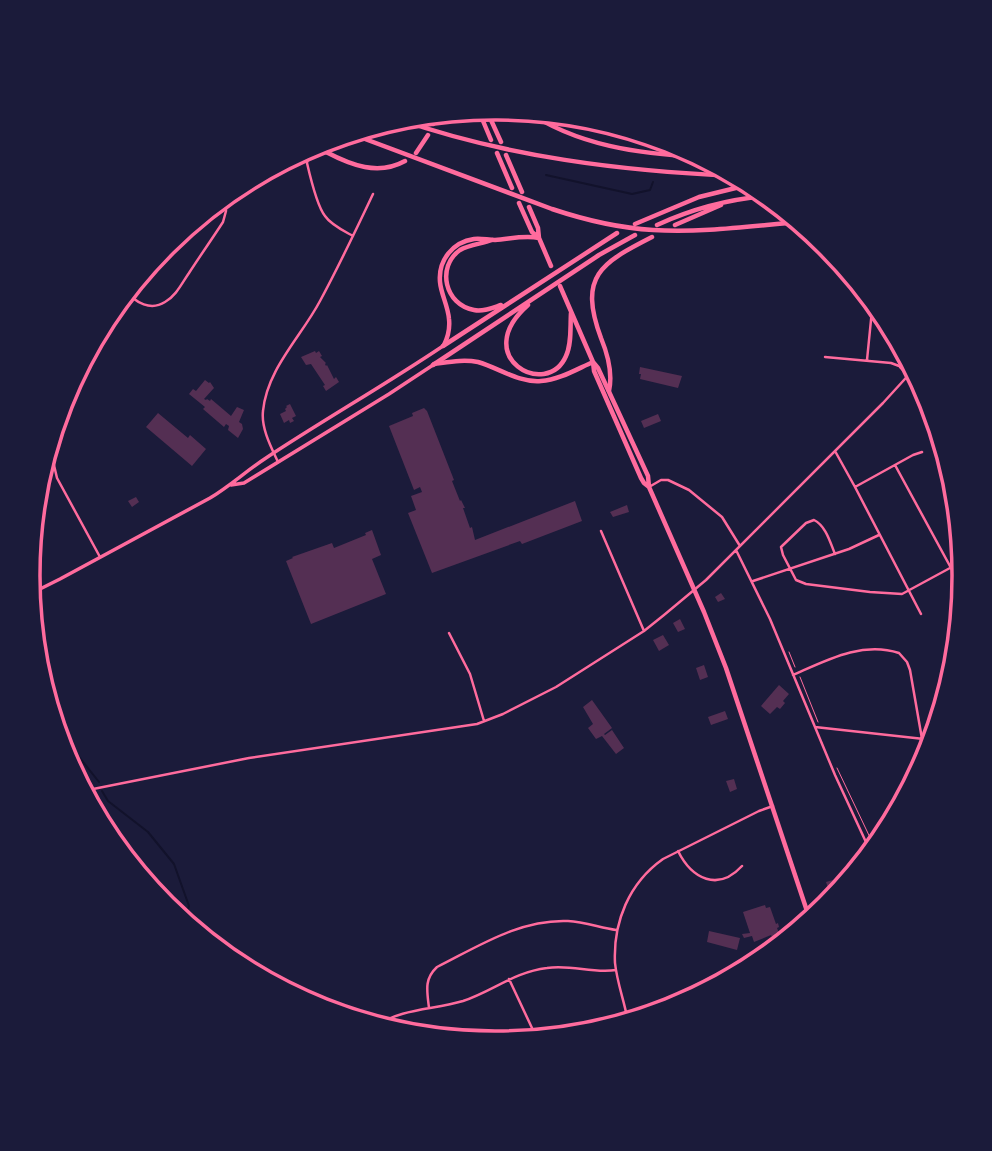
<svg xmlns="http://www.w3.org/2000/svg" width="992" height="1151" font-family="Signika,sans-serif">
	<rect width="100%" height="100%" fill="#1b1b3a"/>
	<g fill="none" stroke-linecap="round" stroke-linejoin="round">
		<!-- stream -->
		<path stroke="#12122b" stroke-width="2" d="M640,132l12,6
			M546,175l86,19 18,-4 3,-8
			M61,745l11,3 27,34
			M102,791l6,10 40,31 26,32 15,42 -5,16"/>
	</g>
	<!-- building -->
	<path fill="#542f53" d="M315,351l1,2 3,-2 3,5 -2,1 6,6 -1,1 1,2 1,-1 7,14 2,-2 3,5 -13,9 -3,-5 2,-1 -14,-21 -5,1 -5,-8z
		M640,367l42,9 -4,12 -38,-9 1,-5h-2z
		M205,380l4,3 1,-1 4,6 -10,11 2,1 1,-1 3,2 1,-2 20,17 6,-9 7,3 -5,12 3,2 1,5 -5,9 -10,-8 1,-4 -3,-2 -2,3 -21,-18 2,-2 -16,-13 4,-5 3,2z
		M290,404l6,12 -4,2 2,3 -4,2 -1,-3 -5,3 -4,-9 6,-3 -1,-2 2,-2 -1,-1z
		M424,408l3,3 27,69 -2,1 8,20 1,-1 4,8h-2l7,20 2,-1 3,13 100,-39 7,20 -60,23 -2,-3 -88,32 -24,-60 8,-3 -5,-14 11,-4 -2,-5 -6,3 -25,-64 24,-10 -1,-3z
		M158,413l30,25 2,-3 16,14 -14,17 -46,-39z
		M658,414l3,7 -17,7 -3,-7z
		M136,497l3,5 -7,5 -4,-6z
		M627,505l2,7 -16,5 -3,-5z
		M372,530l9,25 -9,4 14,35 -75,30 -25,-63 7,-3 -1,-1 40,-14 2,5 32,-13 -1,-2z
		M721,593l4,6 -7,3 -3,-5z
		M680,619l5,10 -7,3 -5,-9z
		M663,635l6,10 -10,6 -6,-11z
		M704,665l4,12 -8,3 -4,-12z
		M779,685l10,9 -6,7 2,2 -5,6 -3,-2 -7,7 -9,-8z
		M592,700l20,28 -8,6 1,1 7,-5 12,18 -8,6 -14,-18 -6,3 -8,-11 5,-4 -10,-17z
		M725,711l3,8 -17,6 -3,-8z
		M734,779l3,10 -7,3 -4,-11z
		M854,874l-8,9 -14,17 -6,-18z
		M765,905l1,3 4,-1 6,17 2,-1 1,4 -2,1 2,5 -4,1 1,2 -4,1 -1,-2 -17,7 -2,-6 -8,2 -2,-4 8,-1 -7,-21z
		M709,931l31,7 -3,12 -30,-8z"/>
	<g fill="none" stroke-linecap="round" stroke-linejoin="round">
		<!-- path -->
		<path stroke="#ff6b9d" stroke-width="1" d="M789,652l6,15
			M800,677l18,45
			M837,768l38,80"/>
		<!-- minor -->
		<path stroke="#ff6b9d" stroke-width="2.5" d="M322,152l-14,5 -1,6c3,13 10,43 18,53 6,9 19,15 28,20
			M259,174l35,-12 13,-1
			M127,291c8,12 24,20 38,11 11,-6 17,-19 24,-29 11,-17 23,-34 34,-51l3,-11 -1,-15
			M825,357l66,6 19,7 2,3 5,3
			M867,360l6,-60
			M900,367l5,5 7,1
			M49,444l8,34 43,79
			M835,451l20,36 66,127
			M278,462c-7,-15 -17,-34 -15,-51 4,-42 38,-74 57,-110 19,-35 36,-71 53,-107
			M895,465l68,125
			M649,487l12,-7h7l21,10 33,27 18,29
			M855,487l58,-32 9,-3
			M601,531l43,100
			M736,550l34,69 65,156 36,78
			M835,554c-5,-12 -9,-28 -21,-34l-8,3 -25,24 2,8 13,25 10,4 64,8 32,2 48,-26
			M753,581l96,-32 30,-14
			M449,633l21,41 14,47
			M793,675c34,-15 69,-34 106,-22l8,9 3,8 12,69
			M815,727l118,13
			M83,791l166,-33 228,-34 26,-10 53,-27 88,-56 20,-16 42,-35 177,-177 31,-34
			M678,851c14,28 40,41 64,15
			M509,979l23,49v12
			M429,1008c-2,-17 -5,-29 8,-41 42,-21 83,-48 131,-46 17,1 33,7 48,9
			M628,1022c-3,-19 -11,-39 -13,-59 -2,-41 14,-80 48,-104l96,-48 14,-5
			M376,1026c26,-18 57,-16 87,-25 30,-10 51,-29 84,-33 24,-4 46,6 69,2"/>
		<!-- secondary -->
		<path stroke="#ff6b9d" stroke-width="3.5" d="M231,485l13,-2 145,-89 44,-29
			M30,594l30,-15 150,-81c20,-12 36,-27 56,-40 59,-39 119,-73 177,-112"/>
		<!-- trunk -->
		<path stroke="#ff6b9d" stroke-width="4.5" d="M478,109l13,31
			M486,109l15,33
			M433,124l5,-11
			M326,152c25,13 52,24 79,9
			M416,153l12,-18
			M497,153l15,35
			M506,155l16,37
			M519,203l13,29 6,5
			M529,207l9,21 1,10 12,28
			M560,286l33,76 1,9 47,107 3,5 5,4
			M444,345c4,-8 6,-17 5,-26 -1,-13 -8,-25 -9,-37 -2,-22 13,-40 34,-43 7,-1 14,1 21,1 15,-1 29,-5 44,-2
			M593,362l5,6 50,108 1,11 55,125 22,56 84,252
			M434,364c15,-2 29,-5 44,-2 21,6 41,21 63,19 18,-1 36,-12 52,-19"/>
		<!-- motorway -->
		<path stroke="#ff6b9d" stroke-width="4.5" d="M525,110c52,36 115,44 176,47
			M398,119c109,38 223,52 338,57
			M349,133l203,76c33,11 66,19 101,21 48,3 98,-4 146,-8
			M314,145l12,7
			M308,157l5,-12
			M635,224l64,-27 53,-13
			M657,225c35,-16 72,-26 111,-29
			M675,225l46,-20
			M492,240c-10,4 -22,4 -32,10 -24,17 -15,55 14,60 9,2 18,-2 27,-5
			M528,305c-59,52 19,95 38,51 6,-13 4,-30 5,-43
			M443,346l174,-113
			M433,365l166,-110 36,-20
			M609,391c4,-18 -1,-36 -8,-53 -23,-62 0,-75 51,-101"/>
	</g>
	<!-- crop -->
	<path d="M0 0H992V1151H0ZM495 120H497A455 455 0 0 1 952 575V576A455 455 0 0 1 497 1031H495A455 455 0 0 1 40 576V575A455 455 0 0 1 495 120Z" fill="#1b1b3a" fill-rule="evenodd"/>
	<path fill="none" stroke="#ff6b9d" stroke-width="3.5" d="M495 120H497A455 455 0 0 1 952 575V576A455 455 0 0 1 497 1031H495A455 455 0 0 1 40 576V575A455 455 0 0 1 495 120Z"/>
</svg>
